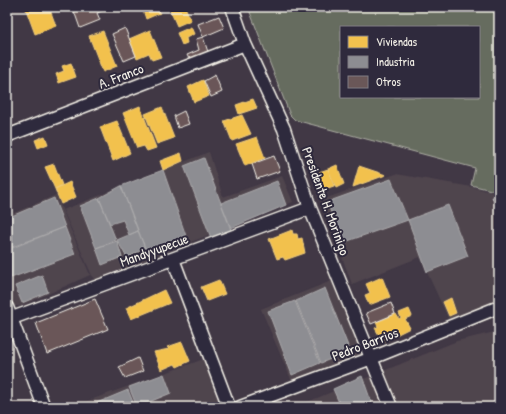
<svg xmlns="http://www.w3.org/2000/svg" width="506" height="414" font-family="'Patrick Hand',sans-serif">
	<rect width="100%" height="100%" fill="#413845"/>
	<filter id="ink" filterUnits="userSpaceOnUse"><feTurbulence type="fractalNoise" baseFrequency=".025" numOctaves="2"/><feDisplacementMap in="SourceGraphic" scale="8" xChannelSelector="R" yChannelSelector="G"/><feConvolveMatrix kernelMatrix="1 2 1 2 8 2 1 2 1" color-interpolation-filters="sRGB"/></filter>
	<g filter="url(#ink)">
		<!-- built -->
		<path fill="#50454e" d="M209,152l14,45 59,-21 11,26 -199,78 -31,-70z
			M396,174l76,13 27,7v107l-49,21 -30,-65 -68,27 -31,-84z
			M56,195l34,80 -69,31h-6l-8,-17v-73z
			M334,280l32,72 -73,32 -32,-75z
			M499,331v76h-204l162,-66z
			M204,359l16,48h-149z"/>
		<!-- green -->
		<path fill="#666c5f" stroke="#adaea4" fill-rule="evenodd" d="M248,7h251v185l-28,-7 4,-17 -180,-48 -5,-5zM341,27h138v70h-138z"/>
		<!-- homes -->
		<path fill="#f2c14e" stroke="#f3cf7c" d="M25,7h24l7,19 -21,8z
			M142,7h16l2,6 -14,6z
			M176,7h9l6,13 -14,6 -7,-16z
			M191,27l3,7 -8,4 1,5 -5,2 -5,-12z
			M150,30l11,27 -9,3 -3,-7 -12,5 -8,-19z
			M103,31l14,35 -14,6 -14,-36z
			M71,63l5,14 -17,6 -3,-9 8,-3 -2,-5z
			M203,80l6,16 -15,6 -6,-15z
			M253,99l4,9 -18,6 -3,-9z
			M140,106l16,42 -9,3 -3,-5 -7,2 -14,-35z
			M162,107l12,31 -17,6 -12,-30z
			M242,115l9,19 -19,7 -8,-20z
			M117,121l13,32 -17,8 -13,-34z
			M45,136l3,8 -10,4 -3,-8z
			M257,137l8,21 -20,8 -9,-22z
			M181,153l2,8 -20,9 -3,-9z
			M54,164l8,21 -7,4 -10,-22z
			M337,165l7,19 -8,4 -8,-19z
			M359,166l27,9 -33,12z
			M328,169l6,17 -12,4 -6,-17z
			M70,182l6,15 -15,7 -6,-15z
			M292,230l1,4h4l1,5 4,-1 3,15 -20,7 -2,-3 -6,2 -8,-20z
			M382,277l8,20 -21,8 -4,-10 5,-2 -4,-9z
			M219,280l6,14 -18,7 -6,-14z
			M164,290l6,13 -39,16 -5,-11z
			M451,298l5,15 -7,3 -6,-14z
			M409,309l3,7 -7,3 5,9 -14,7 -2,-3 -3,2 2,3 -9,4 -1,-5 -3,1 -5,-9 3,-1 -2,-5 20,-8 3,5 2,-1 -2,-5z
			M182,342l8,19 -13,6 -2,-3 -14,6 -7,-18 15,-3 -2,-2z"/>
		<!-- industry -->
		<path fill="#8d8d92" stroke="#acabac" d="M204,158l27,72 -20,8 -27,-72z
			M163,170l23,66 -39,17 -26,-67z
			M391,179l17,41 -66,23 -15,-41z
			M277,181l9,24 -55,23 -10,-25z
			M121,186l17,45 -9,4 -6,-15 -13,4 -11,-26z
			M492,197l7,2v15z
			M54,198l11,29 -58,22v-31z
			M99,198l17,42 -20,8 -16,-42z
			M448,205l20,51 -41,16 -19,-52z
			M65,227l10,27 -64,24 -4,-10v-18z
			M138,231l7,17 -18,10 -10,-18z
			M117,241l5,16 -20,8 -6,-17z
			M42,275l6,17 -26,11 -7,-17z
			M325,288l25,63 -29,12 -25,-62z
			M295,301l25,62 -28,12 -24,-64z
			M164,374l7,19 -34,14 -8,-20z
			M362,376l10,28 -7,3h-24l-8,-18z
			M128,390l7,17h-48z
			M475,402l2,5h-20z"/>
		<!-- building -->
		<path fill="#6a5758" stroke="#f4f1e8" d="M84,7h27l-14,6 3,7 -20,8 -6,-17z
			M219,16l5,12 -21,9 -5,-13z
			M125,28l11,28 -12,5 -12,-27z
			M203,37l5,15 -19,7 -2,-4 12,-5 -3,-11z
			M215,75l7,17 -11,5 -7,-16z
			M7,77l5,12 -5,2z
			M184,111l5,13 -11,4 -4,-12z
			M274,156l6,15 -23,8 -5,-15z
			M95,299l13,30 -61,25 -11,-31z
			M391,303l4,11 -24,10 -5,-11z
			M138,358l5,13 -18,7 -6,-11z"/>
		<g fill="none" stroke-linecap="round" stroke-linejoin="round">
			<!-- minor casing -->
			<g stroke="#f4f1e8" stroke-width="15">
				<path id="minor" d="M232,7l13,37 39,85 26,79 81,199
					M7,136l238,-92
					M173,259l56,148
					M7,307l37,100
					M7,320l303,-112
					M240,407l132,-49 127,-51"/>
			</g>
			<!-- minor -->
			<use href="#minor" stroke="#2f2a3d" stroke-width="12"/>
		</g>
	</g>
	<g text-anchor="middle" stroke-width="4" stroke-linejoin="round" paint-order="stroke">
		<!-- street labels -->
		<g font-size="14" fill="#f4f1e8" stroke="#2f2a3d">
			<text transform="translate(121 76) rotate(-21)" y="5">A. Franco</text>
			<text transform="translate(326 201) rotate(70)" y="5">Presidente H. Morinigo</text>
			<text transform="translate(154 250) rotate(-20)" y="5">Mandyyupecue</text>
			<text transform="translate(365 344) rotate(-21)" y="5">Pedro Barrios</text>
		</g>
	</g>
	<!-- margin -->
	<rect width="506" height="414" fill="none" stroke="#2f2a3d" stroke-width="24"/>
	<rect x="12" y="12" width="482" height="390" fill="none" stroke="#f4f1e8" stroke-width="1.5" filter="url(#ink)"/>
	<!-- legend -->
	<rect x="340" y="26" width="140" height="72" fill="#2f2a3d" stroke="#7e7a81"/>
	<rect x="348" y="36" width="20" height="12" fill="#f2c14e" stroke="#7e7a81"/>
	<text x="376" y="46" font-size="12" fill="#f4f1e8">Viviendas</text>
	<rect x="348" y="56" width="20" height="12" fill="#8d8d92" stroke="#7e7a81"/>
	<text x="376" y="66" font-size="12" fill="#f4f1e8">Industria</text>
	<rect x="348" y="76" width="20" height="12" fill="#6a5758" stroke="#7e7a81"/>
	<text x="376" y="86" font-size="12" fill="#f4f1e8">Otros</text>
</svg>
